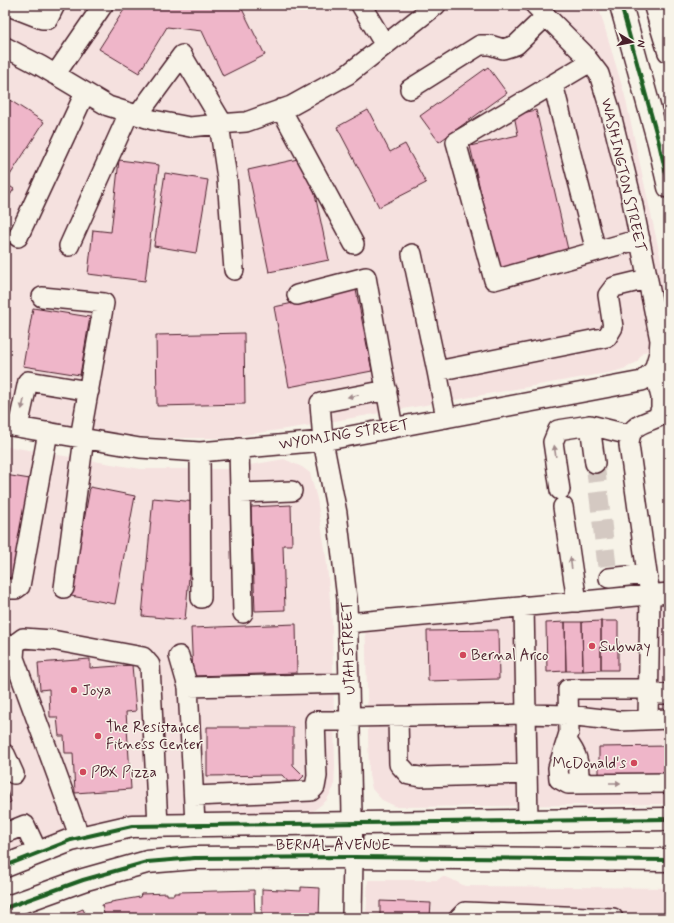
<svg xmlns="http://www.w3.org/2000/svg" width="674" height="923" font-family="Mynerve,sans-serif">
	<rect width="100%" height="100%" fill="#f7f3e8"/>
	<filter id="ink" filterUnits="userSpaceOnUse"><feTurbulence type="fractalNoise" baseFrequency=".025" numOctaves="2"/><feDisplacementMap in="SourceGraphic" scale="8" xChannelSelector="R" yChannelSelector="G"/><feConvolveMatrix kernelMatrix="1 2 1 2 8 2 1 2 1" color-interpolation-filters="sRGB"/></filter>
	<g filter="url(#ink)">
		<!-- built -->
		<path fill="#f5e1df" d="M5,5h593l27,91 36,164 8,39v49l-26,4 -6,10 -11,6 -13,4 -301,53 -87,13h-58l-39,-2 -123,-20z
			M5,446l136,23h87l56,-10 18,8 8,6 7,26 9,56 6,66 3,146 -1,20 -8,14 -13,10 -150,5 -158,39z
			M669,581v223l-272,3 -15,-7 -10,-11 -3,-14 -4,-164 4,2 143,-16h23z
			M441,877h4l6,2 14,7 204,2v30h-303l2,-38h70z"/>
		<!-- building -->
		<path fill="#efb6c9" stroke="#4a1f2b" d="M127,5h113l25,50 -42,21 -21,-45 -35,-4 -28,46 -40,-24z
			M488,67l19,26 -68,49 -19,-26z
			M8,99l36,23 -39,61 9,6 -9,14v-100z
			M368,110l22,42 15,-8 21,39 -47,24 -42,-80z
			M536,110l33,144 -70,17 -29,-125 48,-11 -4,-20z
			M307,157l22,103 -60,12 -21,-102z
			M119,160l40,5 -14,116 -57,-7 5,-44 18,2z
			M165,173l43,7 -12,73 -42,-7z
			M356,290l16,81 -83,16 -15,-80z
			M33,308l57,9 -10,58 -57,-9z
			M244,333l1,71 -88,2 -1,-71z
			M5,475l25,4 -17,99 -8,-1z
			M90,487l45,9 -20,108 -44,-8z
			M153,498l43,4 -11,118 -43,-4z
			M291,505l1,40h-9l2,65 -30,1 -4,-104z
			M601,621v49l-18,1 -1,-49z
			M601,621h17v49h-17z
			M565,622l1,49 -19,1 -1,-49z
			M565,622h17l1,49h-17z
			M296,624l1,49 -104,3 -2,-48z
			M498,630l1,49 -71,2 -1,-50z
			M90,659v9l42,-3 4,46 -10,1 5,77 -56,4 -2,-40h-8l-1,-17h-5l-2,-19h-7l-1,-28 -9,1 -2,-27z
			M207,727h86v38l11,11 -11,11 -11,-12 -75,1z
			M669,746v34h-70v-33z
			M5,785l6,17 -6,3z
			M301,887l19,1 -1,30h-57v-29l39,2z
			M254,890l1,27 -150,1 -3,-13 9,-2v-1l29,-5 1,-3 26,-1v2h7v-2h5v-1z
			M380,901l51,2 -1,14 -50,-2z
			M83,909l4,9h-26z
			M380,915l50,2v1h-50z"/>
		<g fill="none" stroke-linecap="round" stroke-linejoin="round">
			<!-- minor-tunnel -->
			<path stroke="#d4c9c2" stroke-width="19" stroke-dasharray="19 10" stroke-linecap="butt" d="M595,463l12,103"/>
			<!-- minor casing -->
			<g stroke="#4a1f2b" stroke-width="22">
				<path id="minor" d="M6,5l36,14h6l7,-14
					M361,5l24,40
					M5,47l36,19 67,40 45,14 37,7 29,-3 27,-2 45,-16 56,-31 89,-70
					M590,62l-134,80 38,138 146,-41
					M55,75l48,-70
					M553,84l43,167
					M410,89l70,-44h10l13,4 13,-4 30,-29
					M281,109l73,135
					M138,115l44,-60 41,69
					M219,124l8,54 7,92
					M18,237l67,-144
					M69,246l60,-133
					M412,254l25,117
					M297,295l69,-18 27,151
					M42,297l62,6 -24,135
					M446,418l-9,-47 170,-34 6,-10 -5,-32 6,-8 33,-8
					M5,425l135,23 60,4 123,-11 319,-60 12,-11 5,-17 1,-13 -29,-144 -22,-90 -10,-32 -16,-21 -48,-48
					M590,425l5,38
					M18,427l10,-46 61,10
					M239,448l4,165
					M200,452l1,146
					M560,490l-7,-48 5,-12 32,-5 40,10
					M240,493l52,-2
					M563,507l14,95
					M609,578l38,-4
					M64,588l20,-150
					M5,589h11l4,-3 28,-154
					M524,606l4,215
					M348,623l321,-30
					M179,656l9,31 7,137
					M188,687l161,-4
					M649,689h-81l1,44 -11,35 1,11 9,5 101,-1
					M649,694h20
					M350,717l176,-3 42,1 52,6 49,-2
					M398,717l1,47 10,11 12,2 106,-3
					M648,720l2,-125 -21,-150c1,-21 12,-20 29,-28l3,-9v-11l-7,-27
					M567,741c10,13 12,20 12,37l7,5
					M5,754l9,20
					M194,796l117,-5 4,-4 2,-11 -2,-55h35
					M5,833l20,-8 13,28
					M80,838l-66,-180 1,-14 8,-6 29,2 91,17 7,8 8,160
					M352,918l1,-61 -6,-258 -10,-86 -14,-72 -3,-38 67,-13
					M459,918l6,-6 148,6"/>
			</g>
			<!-- major casing -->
			<g stroke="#4a1f2b" stroke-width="25">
				<path id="major" d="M621,5l38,138 10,44
					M655,5l14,46
					M5,866l66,-26 61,-14 537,-7
					M5,908l78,-28 64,-18 48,-4 158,-1 316,3"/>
			</g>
			<!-- minor -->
			<use href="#minor" stroke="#f7f3e8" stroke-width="19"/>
			<!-- major -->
			<use href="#major" stroke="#f7f3e8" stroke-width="22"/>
			<!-- cycleway casing -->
			<g stroke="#f7f3e8" stroke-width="6">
				<path id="cycleway" d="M621,5l38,138 10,44
					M5,866l66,-26 61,-14 537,-7
					M5,908l78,-28 64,-18 48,-4 158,-1 316,3"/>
			</g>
			<!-- cycleway -->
			<use href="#cycleway" stroke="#1b5e20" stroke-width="4"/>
		</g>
		<!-- one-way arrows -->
		<defs><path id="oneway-solid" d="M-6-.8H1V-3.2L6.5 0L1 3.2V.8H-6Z"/></defs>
		<g fill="#a0898a">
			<use href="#oneway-solid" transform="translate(353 396) rotate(169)"/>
			<use href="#oneway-solid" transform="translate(23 404) rotate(103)"/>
			<use href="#oneway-solid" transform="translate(555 451) rotate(-98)"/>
			<use href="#oneway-solid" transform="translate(571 563) rotate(-98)"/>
			<use href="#oneway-solid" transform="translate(615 783)"/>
		</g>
	</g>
	<!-- markers -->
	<g fill="#d1495b" stroke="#f7f3e8" stroke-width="1.5">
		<circle cx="592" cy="646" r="4"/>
		<circle cx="463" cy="655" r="4"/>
		<circle cx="74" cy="690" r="4"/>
		<circle cx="98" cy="736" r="4"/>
		<circle cx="634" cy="763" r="4"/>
		<circle cx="83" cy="772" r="4"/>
	</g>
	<g text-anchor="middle" stroke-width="3" stroke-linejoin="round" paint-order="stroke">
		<!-- street labels -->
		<g font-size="15" fill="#4a1f2b" stroke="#f7f3e8">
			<text transform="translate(624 175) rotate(77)" y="5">WASHINGTON STREET</text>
			<text transform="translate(344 434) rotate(-9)" y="5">WYOMING STREET</text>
			<text transform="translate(348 648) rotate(-92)" y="5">UTAH STREET</text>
			<text x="333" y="850">BERNAL AVENUE</text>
		</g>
		<!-- poi labels -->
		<g font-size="15" fill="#4a1f2b" stroke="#f7f3e8" text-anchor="start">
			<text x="600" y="651">Subway</text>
			<text x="471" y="660">Bernal Arco</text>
			<text x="82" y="695">Joya</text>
			<text x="106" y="732">The Resistance<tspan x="106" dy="17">Fitness Center</tspan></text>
			<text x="626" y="768" text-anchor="end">McDonald's</text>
			<text x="91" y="777">PBX Pizza</text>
		</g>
	</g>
	<!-- margin -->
	<rect width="674" height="923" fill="none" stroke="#f7f3e8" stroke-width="20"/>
	<rect x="10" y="10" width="654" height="903" fill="none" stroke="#4a1f2b" stroke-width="1.5" filter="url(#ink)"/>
	<!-- north arrow -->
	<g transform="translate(632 42) rotate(100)" stroke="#f7f3e8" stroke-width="3" paint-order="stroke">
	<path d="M0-3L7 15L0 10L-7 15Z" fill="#4a1f2b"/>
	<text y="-6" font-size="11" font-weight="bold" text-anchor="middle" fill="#4a1f2b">N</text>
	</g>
</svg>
